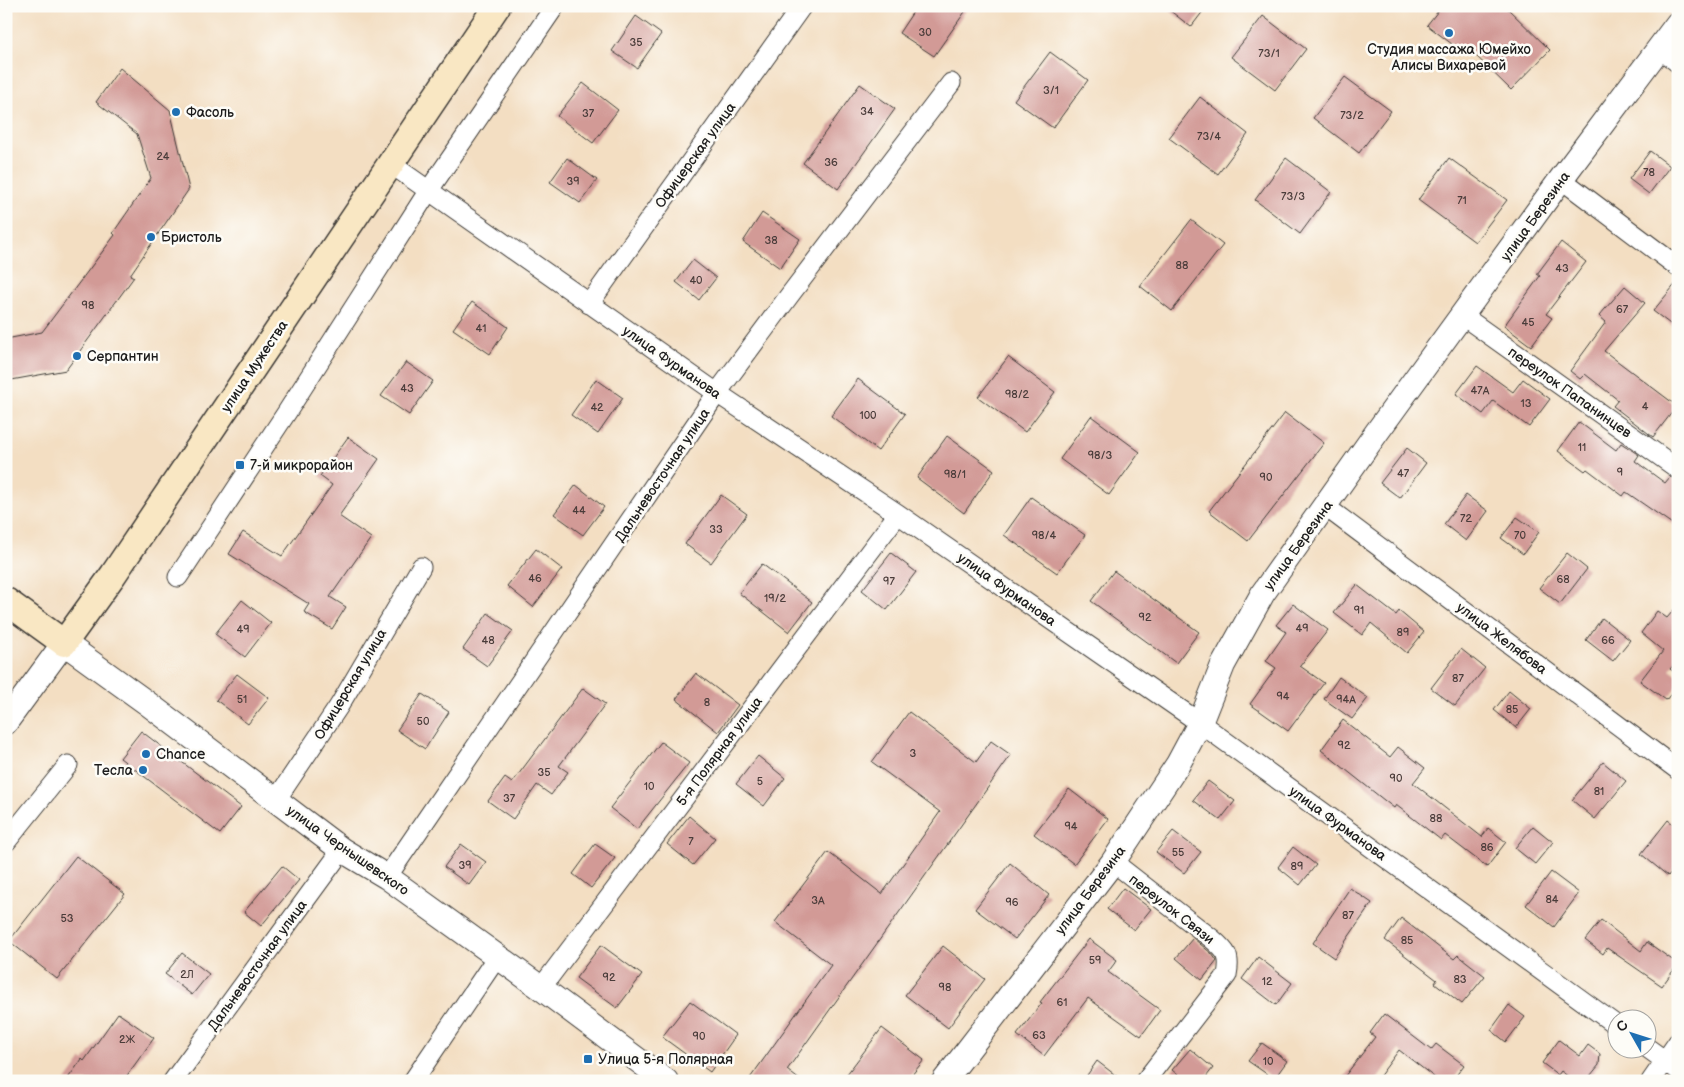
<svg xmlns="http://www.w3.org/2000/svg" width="1684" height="1087" font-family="'Balsamiq Sans',sans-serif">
	<rect width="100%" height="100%" fill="#fdfcf7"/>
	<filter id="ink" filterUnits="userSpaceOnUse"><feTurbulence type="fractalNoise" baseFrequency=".02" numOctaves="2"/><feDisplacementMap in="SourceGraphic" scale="10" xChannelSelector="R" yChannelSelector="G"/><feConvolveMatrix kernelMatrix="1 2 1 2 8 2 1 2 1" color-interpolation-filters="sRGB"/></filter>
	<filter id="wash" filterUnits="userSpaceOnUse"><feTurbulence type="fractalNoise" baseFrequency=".0096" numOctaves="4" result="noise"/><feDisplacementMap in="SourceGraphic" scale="20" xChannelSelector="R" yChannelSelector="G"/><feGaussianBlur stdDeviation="1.12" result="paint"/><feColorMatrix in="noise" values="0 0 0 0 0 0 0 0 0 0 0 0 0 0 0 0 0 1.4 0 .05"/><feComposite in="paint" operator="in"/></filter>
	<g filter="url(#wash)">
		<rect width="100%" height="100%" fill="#f3dec2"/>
		<g id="blocks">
			<!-- building -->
			<path fill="#d29a96" d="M917,6h52l-35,50 -35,-23z
				M1164,6h43l-16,21z
				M1442,6h63l45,44 -39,40 -42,-41 -4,5 -38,-29z
				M636,16l25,18 -24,34 -25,-17z
				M1263,16l43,33 -31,41 -44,-33z
				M1050,52l38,28 -35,48 -39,-28z
				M120,68l50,42 19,79 -59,86 4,2 -68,93 -60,11v-42l36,-7 73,-97 -2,-2 38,-55 -14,-44 -41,-32z
				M1345,77l46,34 -32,42 -46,-35z
				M583,83l35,27 -25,33 -36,-27z
				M860,84l35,25 -57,80 -35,-26z
				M1200,97l48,37 -30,40 -49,-36z
				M1650,151l20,15 -21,28 -20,-15z
				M567,158l30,22 -17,23 -30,-21z
				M1286,158l45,34 -31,42 -45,-34z
				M1449,158l58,42 -32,42 -57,-42z
				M762,213l38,26 -20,29 -37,-26z
				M1191,220l32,25 -51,66 -32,-25z
				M1561,242l25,20 -40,52 6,4 -21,28 -27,-20 36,-50 -3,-2z
				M693,260l23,18 -17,22 -23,-18z
				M1678,281v49l-25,-19z
				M1625,286l20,17 -41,48 73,55 -24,31 -40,-31 5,-6 -33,-26 -5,5 -10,-8 36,-49 -7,-6z
				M472,302l36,25 -18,27 -37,-25z
				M1008,357l47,35 -30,40 -47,-35z
				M406,362l27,19 -24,34 -28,-19z
				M1477,366l36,26 10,-13 27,20 -21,28 -36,-26 -10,13 -27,-20z
				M596,379l27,19 -25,36 -27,-19z
				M858,379l47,35 -27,37 -47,-35z
				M1285,413l39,30 -76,98 -39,-30z
				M1091,416l49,36 -31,43 -49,-36z
				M1579,422l37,28 5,-7 18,12 -4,6 30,22 5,-6 8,3v48l-52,-36 -3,4 -36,-27 -2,2 -27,-20z
				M947,436l47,34 -30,43 -47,-35z
				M348,437l31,22 -40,57 32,22 -41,59 16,10 -14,22 -28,-17 5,-8 -80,-50 14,-22 39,24 50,-71 -12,-9z
				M1407,448l19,15 -26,35 -20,-15z
				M576,485l28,22 -21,28 -29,-21z
				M721,495l26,19 -36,49 -26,-19z
				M1466,495l22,16 -22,30 -22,-17z
				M1031,497l54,38 -28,38 -53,-38z
				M1517,517l22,15 -16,22 -22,-16z
				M536,549l26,20 -29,38 -26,-21z
				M891,553l25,19 -29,38 -25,-20z
				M1567,553l20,16 -27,35 -21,-16z
				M762,564l50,38 -23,30 -50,-39z
				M1114,571l85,61 -23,31 -85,-62z
				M1357,585l39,30 3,-4 25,21 -17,21 -36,-30 -9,12 -28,-22z
				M242,600l29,23 -26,34 -30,-23z
				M1293,604l35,26 -28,36 24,17 -36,48 -38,-27 26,-36 -10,-7 20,-29 -10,-7z
				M1678,605v57l-1,-1 -7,8 8,6v10l-12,15 -26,-19 23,-30 -22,-18 16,-22 10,7z
				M488,613l25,18 -26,35 -24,-17z
				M1602,618l28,22 -17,21 -27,-21z
				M1461,649l24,19 -30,38 -24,-18z
				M696,673l42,32 -20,27 -42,-33z
				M237,674l32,24 -21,26 -32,-24z
				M1339,677l29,21 -16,21 -28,-20z
				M583,688l22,16 -46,62 9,6 -17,23 -14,-10 -24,34 -25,-18 17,-23 7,5z
				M1509,691l22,18 -15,19 -22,-18z
				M422,694l27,18 -24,37 -28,-19z
				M909,712l67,50 15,-21 20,14 -224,315 14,11h-53l83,-116 -56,-43 53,-70 54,42 58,-82 -68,-50z
				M1343,720l47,37 8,-10 27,21 -12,15 69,54 6,-9 18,14 -19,25 -42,-32 -4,5 -45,-35 -2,3 -73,-58z
				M141,731l100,76 -21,27 -100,-76z
				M661,742l28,21 -52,66 -27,-21z
				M758,756l27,22 -21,28 -28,-22z
				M1603,762l23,19 -31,38 -23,-19z
				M1208,781l27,20 -15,19 -27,-20z
				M1069,789l39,30 -34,45 -40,-30z
				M689,816l26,22 -22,27 -26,-21z
				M1668,820l10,8v35l-10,13 -27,-22z
				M1533,826l20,16 -18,22 -20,-16z
				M1173,831l28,21 -17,21 -28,-21z
				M461,844l25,18 -17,23 -25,-18z
				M595,844l20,14 -24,30 -18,-14z
				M1293,847l23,18 -16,20 -22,-18z
				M76,856l49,38 -68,85 -48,-38z
				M1010,863l39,32 -34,44 -40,-30z
				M282,866l17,14 -38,46 -17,-14z
				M1551,872l28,21 -25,34 -28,-22z
				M1123,888l28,21 -17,21 -27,-21z
				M1350,888l22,15 -38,55 -21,-15z
				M1401,918l53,41 4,-4 27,21 -23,28 -27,-21 2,-3 -52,-40z
				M1601,920l40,31 6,-9 31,22 -16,22 -55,-38 -4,6 -18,-14z
				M1193,938l19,16 5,7 -15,19 -26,-22z
				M1089,939l28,21 -9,12 52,38 -19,26 -53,-38 -44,58 -27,-21 25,-32 -2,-1z
				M601,945l41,30 -25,33 -41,-30z
				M943,946l42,33 -37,49 -43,-33z
				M182,953l27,21 -17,21 -27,-21z
				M1258,957l34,26 -16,22 -34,-26z
				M690,1001l46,34 -26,37 -48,-35z
				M1509,1005l16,12 -19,25 -15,-12z
				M118,1013l36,25 -31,43h-57l16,-22 2,2z
				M1384,1014l47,36 5,-6 28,21 -12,16h-13l-40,-31 -23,31h-35l34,-44 -5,-4z
				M882,1028l42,32 -17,21h-51l-9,-7z
				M1559,1040l21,16 8,-11 12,9 -1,11 -13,16h-12l-13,-10 -3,4 -16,-12z
				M1262,1043l25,18 -13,18 -26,-18z
				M1190,1049l23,19 -10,13h-18l-13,-11z
				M1097,1061l26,20h-40z"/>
		</g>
	</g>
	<g filter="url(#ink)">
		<use href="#blocks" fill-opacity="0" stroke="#3c3935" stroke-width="1"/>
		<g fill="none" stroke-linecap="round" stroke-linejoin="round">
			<!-- minor casing -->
			<g stroke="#3c3935" stroke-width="21">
				<path id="minor" d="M1659,48l19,15
					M391,164l326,229 181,121 302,209 416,302
					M1561,179l117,88
					M589,304l213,-298
					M1463,316l215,153
					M1326,507l352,263
					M178,577l109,-165 142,-222 126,-184
					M276,800l63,-94 82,-139
					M6,842l62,-77
					M1113,862l98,76c15,13 20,17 16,37l-82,106
					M387,877l330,-484 72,-97 162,-213
					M541,988l357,-474
					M1646,1047l32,23
					M173,1081l169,-231
					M413,1081l84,-124
					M1651,1081l27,-39"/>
			</g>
			<!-- tertiary casing -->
			<g stroke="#3c3935" stroke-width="26">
				<path id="tertiary" d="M6,722l58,-79 83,60 195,147 45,27 154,111 125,93
					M944,1081l169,-219 65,-98 22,-41 23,-58 40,-72 114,-161 184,-253 117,-156"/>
			</g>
			<!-- secondary casing -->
			<g stroke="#3c3935" stroke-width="29">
				<path id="secondary" d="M6,601l58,42 49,-68 384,-569"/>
			</g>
			<!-- minor -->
			<use href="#minor" stroke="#fff" stroke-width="19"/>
			<!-- tertiary -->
			<use href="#tertiary" stroke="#fff" stroke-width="24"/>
			<!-- secondary -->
			<use href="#secondary" stroke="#f9e7c3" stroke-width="26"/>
		</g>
	</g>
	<!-- markers -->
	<g fill="#1f6fb2" stroke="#fdfcf7" stroke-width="2">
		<circle cx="1449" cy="33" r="5"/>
		<circle cx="176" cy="112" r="5"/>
		<circle cx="151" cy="237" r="5"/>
		<circle cx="77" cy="356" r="5"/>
		<rect x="235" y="460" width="10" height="10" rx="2.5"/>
		<circle cx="146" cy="754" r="5"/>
		<circle cx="143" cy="770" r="5"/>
		<rect x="583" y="1054" width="10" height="10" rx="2.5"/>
	</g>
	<g text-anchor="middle" stroke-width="5" stroke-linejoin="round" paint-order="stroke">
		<!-- number labels -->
		<g font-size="11" fill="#4a3c3a">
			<text x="925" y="36">30</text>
			<text x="636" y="46">35</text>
			<text x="1269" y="57">73/1</text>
			<text x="1051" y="94">3/1</text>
			<text x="867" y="115">34</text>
			<text x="588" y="117">37</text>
			<text x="1352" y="119">73/2</text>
			<text x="1209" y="140">73/4</text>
			<text x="163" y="160">24</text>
			<text x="831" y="166">36</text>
			<text x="1649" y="176">78</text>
			<text x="573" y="185">39</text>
			<text x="1293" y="200">73/3</text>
			<text x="1462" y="204">71</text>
			<text x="771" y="244">38</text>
			<text x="1182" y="269">88</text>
			<text x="1562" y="272">43</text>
			<text x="696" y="284">40</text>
			<text x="88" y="309">98</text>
			<text x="1622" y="313">67</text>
			<text x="1528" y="326">45</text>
			<text x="481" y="332">41</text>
			<text x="407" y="392">43</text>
			<text x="1480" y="394">47А</text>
			<text x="1017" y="398">98/2</text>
			<text x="1526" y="407">13</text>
			<text x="1645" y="410">4</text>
			<text x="597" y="411">42</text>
			<text x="868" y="419">100</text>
			<text x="1582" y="451">11</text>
			<text x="1100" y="459">98/3</text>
			<text x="1620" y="476">9</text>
			<text x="1403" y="477">47</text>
			<text x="955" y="478">98/1</text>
			<text x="1266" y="481">90</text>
			<text x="579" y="514">44</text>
			<text x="1466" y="522">72</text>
			<text x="716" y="533">33</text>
			<text x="1044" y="539">98/4</text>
			<text x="1520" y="539">70</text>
			<text x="535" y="582">46</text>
			<text x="1563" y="583">68</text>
			<text x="889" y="585">97</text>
			<text x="775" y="602">19/2</text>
			<text x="1359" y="614">91</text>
			<text x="1145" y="621">92</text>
			<text x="1302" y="632">49</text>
			<text x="243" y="633">49</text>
			<text x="1403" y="636">89</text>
			<text x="488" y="644">48</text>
			<text x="1608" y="644">66</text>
			<text x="1458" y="682">87</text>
			<text x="1283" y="700">94</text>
			<text x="242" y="703">51</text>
			<text x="1346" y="703">94А</text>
			<text x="707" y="706">8</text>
			<text x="1512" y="713">85</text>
			<text x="423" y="725">50</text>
			<text x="1344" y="749">92</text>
			<text x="913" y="757">3</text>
			<text x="544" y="776">35</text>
			<text x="1396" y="782">90</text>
			<text x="760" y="785">5</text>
			<text x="649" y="790">10</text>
			<text x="1599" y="795">81</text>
			<text x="509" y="802">37</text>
			<text x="1436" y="822">88</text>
			<text x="1071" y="830">94</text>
			<text x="691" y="845">7</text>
			<text x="1487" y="851">86</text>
			<text x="1178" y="856">55</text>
			<text x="465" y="869">39</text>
			<text x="1297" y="870">89</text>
			<text x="1552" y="903">84</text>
			<text x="818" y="904">3А</text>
			<text x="1012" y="906">96</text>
			<text x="1348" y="919">87</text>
			<text x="67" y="922">53</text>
			<text x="1407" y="944">85</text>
			<text x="1095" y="964">59</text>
			<text x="187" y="978">2Л</text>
			<text x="609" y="981">92</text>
			<text x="1460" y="983">83</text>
			<text x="1267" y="985">12</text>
			<text x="945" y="991">98</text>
			<text x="1062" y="1006">61</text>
			<text x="1039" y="1039">63</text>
			<text x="699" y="1040">90</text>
			<text x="127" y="1043">2Ж</text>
			<text x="1268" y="1065">10</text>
		</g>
		<!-- poi labels -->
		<g font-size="14" fill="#1c1c1c" stroke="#fdfcf7" text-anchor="start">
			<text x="1449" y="54" text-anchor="middle">Студия массажа Юмейхо<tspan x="1449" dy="16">Алисы Вихаревой</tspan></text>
			<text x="186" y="117">Фасоль</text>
			<text x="161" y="242">Бристоль</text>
			<text x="87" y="361">Серпантин</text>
			<text x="250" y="470">7-й микрорайон</text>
			<text x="156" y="759">Chance</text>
			<text x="133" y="775" text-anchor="end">Тесла</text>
			<text x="598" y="1064">Улица 5-я Полярная</text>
		</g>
		<!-- street labels -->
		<g font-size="14" fill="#1c1c1c" stroke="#fdfcf7">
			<text transform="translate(695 155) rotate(-54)" y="5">Офицерская улица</text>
			<text transform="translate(1535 216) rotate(-54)" y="5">улица Березина</text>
			<text transform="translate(672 362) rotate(35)" y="5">улица Фурманова</text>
			<text transform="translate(254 366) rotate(-56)" y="5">улица Мужества</text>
			<text transform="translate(1570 392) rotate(35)" y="5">переулок Папанинцев</text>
			<text transform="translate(662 475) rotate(-56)" y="5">Дальневосточная улица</text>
			<text transform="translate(1298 545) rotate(-54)" y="5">улица Березина</text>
			<text transform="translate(1007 589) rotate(35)" y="5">улица Фурманова</text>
			<text transform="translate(1502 638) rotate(37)" y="5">улица Желябова</text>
			<text transform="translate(350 684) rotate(-59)" y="5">Офицерская улица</text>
			<text transform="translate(719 751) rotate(-53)" y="5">5-я Полярная улица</text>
			<text transform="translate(1338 823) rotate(36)" y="5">улица Фурманова</text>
			<text transform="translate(348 850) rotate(35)" y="5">улица Чернышевского</text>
			<text transform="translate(1090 890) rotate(-53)" y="5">улица Березина</text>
			<text transform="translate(1172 909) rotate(38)" y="5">переулок Связи</text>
			<text transform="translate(257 965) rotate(-54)" y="5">Дальневосточная улица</text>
		</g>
	</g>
	<!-- margin -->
	<rect width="1684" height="1087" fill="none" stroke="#fdfcf7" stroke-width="25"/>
	<!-- north arrow -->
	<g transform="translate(1632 1034) rotate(309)"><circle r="24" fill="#fdfcf7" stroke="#a3a29f"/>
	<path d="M0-4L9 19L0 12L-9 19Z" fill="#1f6fb2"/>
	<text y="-8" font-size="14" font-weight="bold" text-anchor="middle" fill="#1c1c1c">С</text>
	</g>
</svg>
